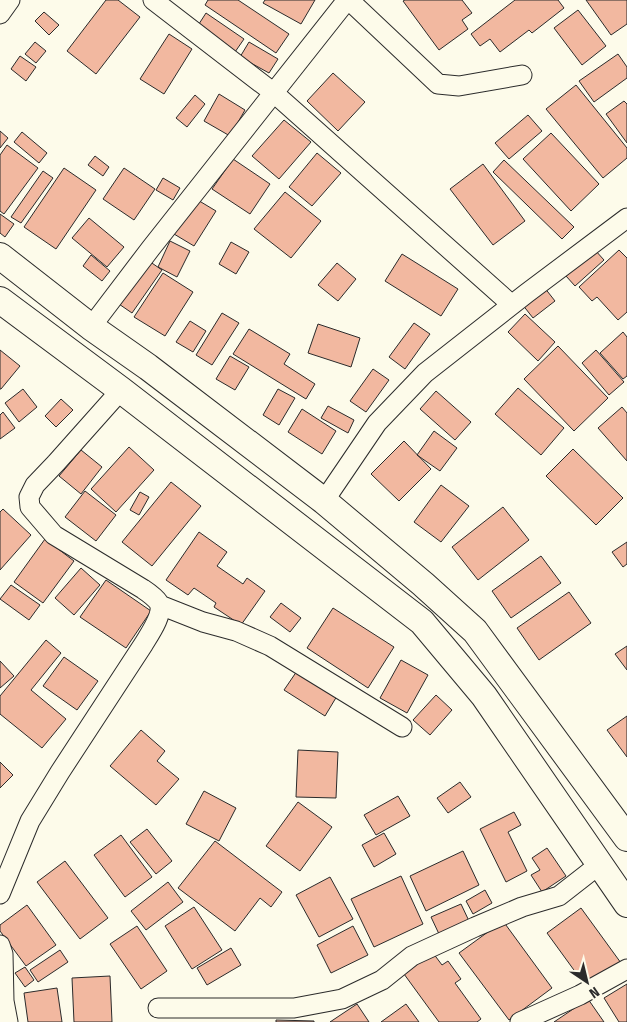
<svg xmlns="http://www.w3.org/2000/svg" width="627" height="1022" font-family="'Fira Sans Condensed',sans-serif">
	<rect width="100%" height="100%" fill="#fdfbea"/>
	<!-- building -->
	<path fill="#f2b8a0" stroke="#2b2b2b" d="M106,0h12l22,17 -44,57 -29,-23z
		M208,0h30l51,34 -13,19 -71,-48z
		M265,0h50l-14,24 -38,-21z
		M405,0h57l10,13 -10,7 6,9 -29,21 -36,-49z
		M515,0h43l6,8 -32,25 -3,-3 -29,22 -10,-13 -10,7 -9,-12z
		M586,0h41v24l-16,11z
		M578,10l28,36 -24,19 -28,-37z
		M44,12l15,13 -10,10 -14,-14z
		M206,13l38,26 -9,13 -38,-25z
		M169,34l23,15 -28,45 -24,-15z
		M35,42l11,9 -10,12 -11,-9z
		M249,42l29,17 -9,14 -29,-16z
		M618,54l9,13v11l-33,24 -15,-21z
		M20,56l16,11 -10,14 -15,-12z
		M333,73l32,29 -27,29 -31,-30z
		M576,85l51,63v10l-24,20 -57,-69z
		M219,94l26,16 -15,26 -26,-15z
		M195,95l10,9 -18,23 -11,-9z
		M624,101l3,3v39l-21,-29z
		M528,115l14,16 -33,28 -14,-16z
		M284,120l27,22 -32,37 -27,-23z
		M0,131l8,7 -8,10z
		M22,132l25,21 -8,10 -25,-21z
		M551,133l48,51 -28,27 -48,-52z
		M7,145l31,23 -34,46 -4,-3v-56z
		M317,153l24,20 -29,33 -23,-19z
		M95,156l14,11 -6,9 -15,-11z
		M233,159l37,25 -20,30 -38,-25z
		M504,160l70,67 -12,12 -69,-67z
		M483,164l42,57 -32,24 -43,-56z
		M64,168l32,22 -40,59 -32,-22z
		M124,168l31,21 -21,31 -31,-21z
		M43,171l10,7 -32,45 -10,-6z
		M163,178l17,10 -7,12 -17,-10z
		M285,192l36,29 -30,37 -37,-29z
		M196,199l20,12 -22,35 -20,-12z
		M0,214l14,10 -9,13 -5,-4z
		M89,218l35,29 -17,20 -35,-29z
		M170,241l20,10 -13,26 -19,-10z
		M231,242l18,10 -13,22 -17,-10z
		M595,250l9,10 -29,26 -9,-10z
		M619,250l8,8v54l-9,8 -21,-23 -5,4 -13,-14z
		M402,254l56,35 -17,27 -56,-35z
		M91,255l19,16 -8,10 -19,-15z
		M146,259l16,11 -30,43 -16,-11z
		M337,263l19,16 -18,22 -20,-16z
		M163,273l30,19 -28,44 -31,-19z
		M544,287l11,14 -22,17 -11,-14z
		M222,313l17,10 -27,42 -16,-10z
		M525,314l30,28 -17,19 -30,-29z
		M190,321l16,10 -13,21 -17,-10z
		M414,323l16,11 -25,35 -16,-12z
		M318,324l42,14 -9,29 -43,-14z
		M249,329l41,25 -6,10 31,20 -9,15 -73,-45z
		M623,332l4,5v39l-4,3 -23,-26z
		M558,346l50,52 -34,33 -50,-52z
		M0,350l20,16 -19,23h-1z
		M596,350l28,32 -15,13 -27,-32z
		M230,356l19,11 -14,23 -19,-11z
		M373,369l16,11 -23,32 -16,-11z
		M518,388l46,40 -23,27 -46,-41z
		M23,389l14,18 -18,15 -14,-19z
		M278,389l17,9 -16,27 -16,-10z
		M436,391l35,31 -16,18 -35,-31z
		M61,399l12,11 -17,17 -11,-11z
		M328,406l26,14 -6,13 -27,-15z
		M622,407l5,6v48l-29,-33z
		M302,409l34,22 -14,23 -34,-22z
		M3,412l12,16 -15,11v-24z
		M434,431l23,17 -17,23 -23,-16z
		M404,441l27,28 -32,32 -28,-27z
		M129,447l25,23 -38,42 -25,-23z
		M573,449l50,49 -27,27 -50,-49z
		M81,450l21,17 -21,27 -22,-18z
		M171,482l30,24 -49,60 -30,-24z
		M441,485l28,21 -28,36 -27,-20z
		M85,491l31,24 -20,26 -31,-24z
		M140,492l9,5 -10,18 -9,-5z
		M503,507l26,33 -51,40 -26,-33z
		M3,509l28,26 -31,35v-58z
		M199,532l28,20 -10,14 26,18 4,-6 18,13 -24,34 -27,-18 2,-4 -22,-15 -6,7 -22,-15z
		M45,539l29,22 -31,42 -29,-21z
		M627,542v22l-4,3 -11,-15z
		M541,556l20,27 -50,35 -19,-27z
		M81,568l19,17 -26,30 -19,-17z
		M106,580l45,31 -25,37 -46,-31z
		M11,585l29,20 -11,15 -29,-21z
		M569,592l22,31 -52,37 -22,-32z
		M281,603l20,15 -11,14 -20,-15z
		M333,608l61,39 -26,41 -61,-40z
		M46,640l15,13 -30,37 35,29 -24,29 -42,-34v-18z
		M627,646v24l-12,-16z
		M64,657l34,24 -21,29 -34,-24z
		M401,660l27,15 -21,38 -27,-15z
		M0,661l14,15 -14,12z
		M297,671l40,25 -12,20 -41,-26z
		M436,695l16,15 -22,25 -17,-15z
		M627,716v41l-20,-27z
		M141,730l24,21 -8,10 22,18 -23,26 -46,-39z
		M298,750l40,2 -2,46 -40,-1z
		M0,762l13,13 -13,13z
		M460,782l11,15 -23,16 -11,-15z
		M204,791l32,17 -17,33 -33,-17z
		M398,796l12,20 -34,19 -12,-20z
		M298,802l34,25 -32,44 -34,-25z
		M514,812l7,13 -13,7 19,39 -21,11 -26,-53z
		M147,829l25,32 -16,13 -26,-32z
		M384,833l12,21 -22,13 -12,-22z
		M121,835l31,42 -27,20 -31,-42z
		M215,841l67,51 -11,15 -11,-9 -25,33 -57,-43z
		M547,848l19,28 -24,16 -11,-17 9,-5 -8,-12z
		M463,851l16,34 -53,26 -16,-35z
		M65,861l43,57 -28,21 -43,-57z
		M401,876l22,48 -49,23 -23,-48z
		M330,877l23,42 -34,18 -23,-42z
		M168,882l15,20 -37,28 -15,-19z
		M485,890l7,13 -19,11 -7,-13z
		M461,904l8,17 -30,13 -8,-17z
		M27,905l29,40 -30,21 -26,-35v-6z
		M194,907l28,43 -30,19 -27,-43z
		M581,908l40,55 -34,25 -40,-55z
		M503,921l49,67 -43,32 -50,-67z
		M137,926l30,45 -26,18 -31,-45z
		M353,926l15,29 -37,18 -14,-28z
		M231,948l10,17 -34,20 -10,-17z
		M60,950l8,12 -30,20 -8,-12z
		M433,953l9,12 6,-4 13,18 -6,4 26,36 -4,3h-38l-35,-48z
		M25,967l9,13 -9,7 -10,-14z
		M110,976l2,46h-38l-2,-44z
		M627,984v38h-8l-15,-24z
		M57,988l5,34h-34l-4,-29z
		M588,999l16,23h-50z
		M357,1004l12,18h-39z
		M406,1004l13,18h-38z
		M276,1020l38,1v1h-38z"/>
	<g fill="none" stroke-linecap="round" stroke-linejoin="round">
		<!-- minor casing -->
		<g stroke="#2b2b2b" stroke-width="21">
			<path id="minor" d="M153,0l121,93 238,212
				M349,0l89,84 21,2 63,-11
				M0,14l10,-14
				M91,327l60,-79 196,-248
				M324,501l53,-78 48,-50 102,-80 100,-75
				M160,605l43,17 33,9 34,15 132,81
				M0,894l30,-73 30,-49 83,-127c6,-10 21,-31 16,-42 -4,-6 -10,-10 -16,-14l-89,-54 -24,-28 -1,-10 6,-12 21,-22 65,-73
				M0,945l3,9 1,47 4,21
				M158,1008h136l48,-9 40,-19 30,-24 63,-29 47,-20 37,-11 41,-32
				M520,1022l60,-27 47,-26"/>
		</g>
		<!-- secondary casing -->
		<g stroke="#2b2b2b" stroke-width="28">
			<path id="secondary" d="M0,256l91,71 57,40 176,134 99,83 52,47 152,207
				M0,300l121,90 301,232 62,74 143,208"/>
		</g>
		<!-- minor -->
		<use href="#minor" stroke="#fdfbea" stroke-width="19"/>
		<!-- secondary -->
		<use href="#secondary" stroke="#fdfbea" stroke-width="26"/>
	</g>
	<!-- north arrow -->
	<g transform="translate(587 982) rotate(145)" stroke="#fdfbea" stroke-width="4" paint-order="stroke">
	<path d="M0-4L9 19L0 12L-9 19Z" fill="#2b2b2b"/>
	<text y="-8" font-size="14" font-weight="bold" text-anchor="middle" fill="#2b2b2b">N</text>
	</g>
</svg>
